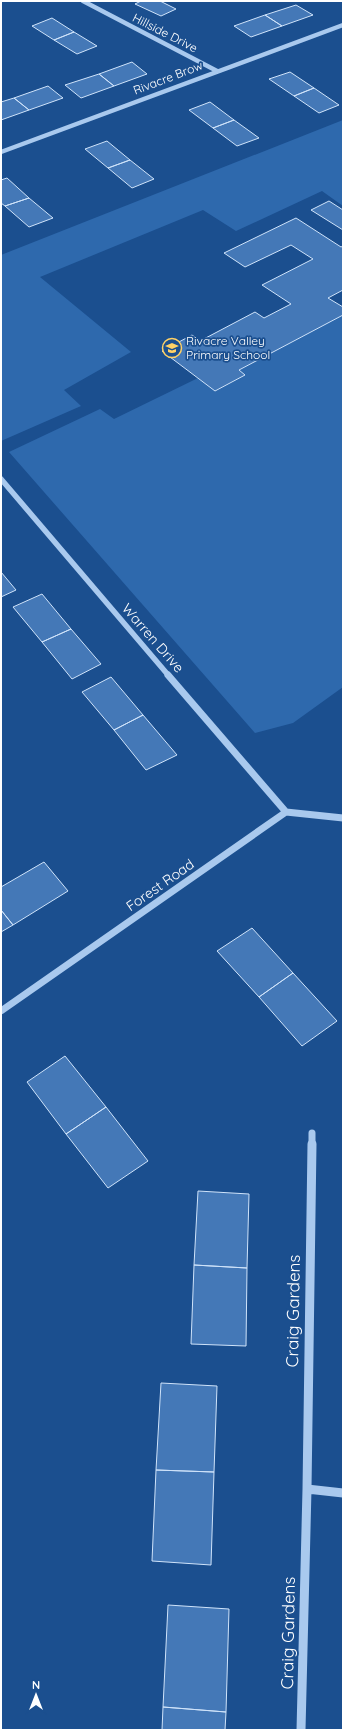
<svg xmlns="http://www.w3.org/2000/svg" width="344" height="1731" font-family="Quicksand,sans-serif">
	<rect width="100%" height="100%" fill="#1b4f8f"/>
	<!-- green -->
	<path fill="#2e69ad" d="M343,120v86l-21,-15 -86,40 -33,-21 -163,67 91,75 -67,38 17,16 -80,35v-186z
		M343,315v372l-50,36 -38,10 -246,-281 91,-43 14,10 84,-41 18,13 29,-16 -6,-5z"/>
	<!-- building -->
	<path fill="#4478b7" stroke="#cfe3fa" d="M141,1h19l16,8 -15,7 -26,-12z
		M296,5l17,10 -31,11 -17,-11z
		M265,15l17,11 -31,11 -17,-11z
		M52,18l22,14 -20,8 -22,-14z
		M74,32l23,14 -20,8 -23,-14z
		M132,62l15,12 -33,12 -15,-12z
		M290,72l24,16 -20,8 -25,-17z
		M99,74l15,12 -33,12 -16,-13z
		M48,86l15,12 -34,12 -15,-12z
		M314,88l25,17 -20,8 -25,-17z
		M14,98l15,12 -28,10v-18z
		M210,102l24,18 -21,8 -24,-18z
		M234,120l25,18 -22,8 -24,-18z
		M107,141l23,19 -22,8 -23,-19z
		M130,160l24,19 -22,9 -24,-20z
		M7,178l22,20 -24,8 -4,-3v-23z
		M29,198l24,20 -24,9 -24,-21z
		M329,201l14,9v20l-32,-20z
		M296,218l45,29 2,-1v44l-15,8 15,9v8l-104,55 6,5 -30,16 -53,-40 30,-16 8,6 55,-29 9,6 27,-14 -29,-19 51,-26 -22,-14 -46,22 -21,-14z
		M1,572l15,18 -15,7z
		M42,594l29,35 -29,13 -29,-35z
		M71,629l30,35 -29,15 -30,-37z
		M111,677l32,38 -29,15 -32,-38z
		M143,715l34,40 -31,15 -32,-40z
		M44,862l24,29 -55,34 -12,-15v-23z
		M1,910l12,15 -12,7z
		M252,928l41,45 -34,24 -42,-46z
		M293,973l44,48 -35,25 -43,-49z
		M65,1056l41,51 -40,27 -39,-52z
		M106,1107l42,54 -40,27 -42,-54z
		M198,1191l51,3 -2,74 -53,-3z
		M194,1265l53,3 -1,78 -55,-2z
		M161,1383l56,3 -3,86 -58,-2z
		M156,1470l58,2 -3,93 -59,-4z
		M168,1605l61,4 -3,103 -63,-5z
		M163,1707l63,5 -1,18h-63z"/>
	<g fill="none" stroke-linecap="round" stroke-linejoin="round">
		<!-- minor-far3 -->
		<path stroke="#a9c9ee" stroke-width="4.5" d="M83,1l134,70
			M1,152l342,-127"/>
		<!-- minor-far2 -->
		<path stroke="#a9c9ee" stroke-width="5.5" d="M1,479l168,197"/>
		<!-- minor-far1 -->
		<path stroke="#a9c9ee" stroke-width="7" d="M168,675l118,137
			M1,1011l285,-199 57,6
			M312,1145v-12"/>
		<!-- minor -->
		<path stroke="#a9c9ee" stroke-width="9" d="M312,1144l-5,345 36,4
			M301,1730l6,-241"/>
	</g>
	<!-- icons -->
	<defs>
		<g id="school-ring" transform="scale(1)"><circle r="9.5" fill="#1b4f8f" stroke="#ffd166" stroke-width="1.5"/><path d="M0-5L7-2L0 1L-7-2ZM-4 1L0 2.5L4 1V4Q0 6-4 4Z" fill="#ffd166"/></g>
	</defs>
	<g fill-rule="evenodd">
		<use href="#school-ring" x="172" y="348"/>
	</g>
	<g text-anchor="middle" stroke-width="3.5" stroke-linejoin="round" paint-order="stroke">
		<!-- far-street labels -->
		<g font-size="12" fill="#fff" stroke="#1b4f8f">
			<text transform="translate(165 33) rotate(27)" y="4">Hillside Drive</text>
			<text transform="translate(168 78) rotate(-21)" y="4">Rivacre Brow</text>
		</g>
		<!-- far-poi labels -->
		<g font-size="12" fill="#fff" stroke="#1b4f8f" text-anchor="start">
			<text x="186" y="345">Rivacre Valley<tspan x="186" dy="14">Primary School</tspan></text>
		</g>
		<!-- street labels -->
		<g font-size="14" fill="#fff" stroke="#1b4f8f">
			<text transform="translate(153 638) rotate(49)" y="5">Warren Drive</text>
			<text transform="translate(160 885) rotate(-35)" y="5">Forest Road</text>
		</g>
		<!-- near-street labels -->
		<g font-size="17" fill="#fff" stroke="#1b4f8f">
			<text transform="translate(293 1311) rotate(-89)" y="6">Craig Gardens</text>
			<text transform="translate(288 1633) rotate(-89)" y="6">Craig Gardens</text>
		</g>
	</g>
	<!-- border -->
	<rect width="344" height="1731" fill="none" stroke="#ffffff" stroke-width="4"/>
	<!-- north arrow -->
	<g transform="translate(36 1695)" stroke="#1b4f8f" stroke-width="3" paint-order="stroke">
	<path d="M0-3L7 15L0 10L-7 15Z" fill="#ffffff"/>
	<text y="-6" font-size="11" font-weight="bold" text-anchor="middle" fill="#ffffff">N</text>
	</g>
</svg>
